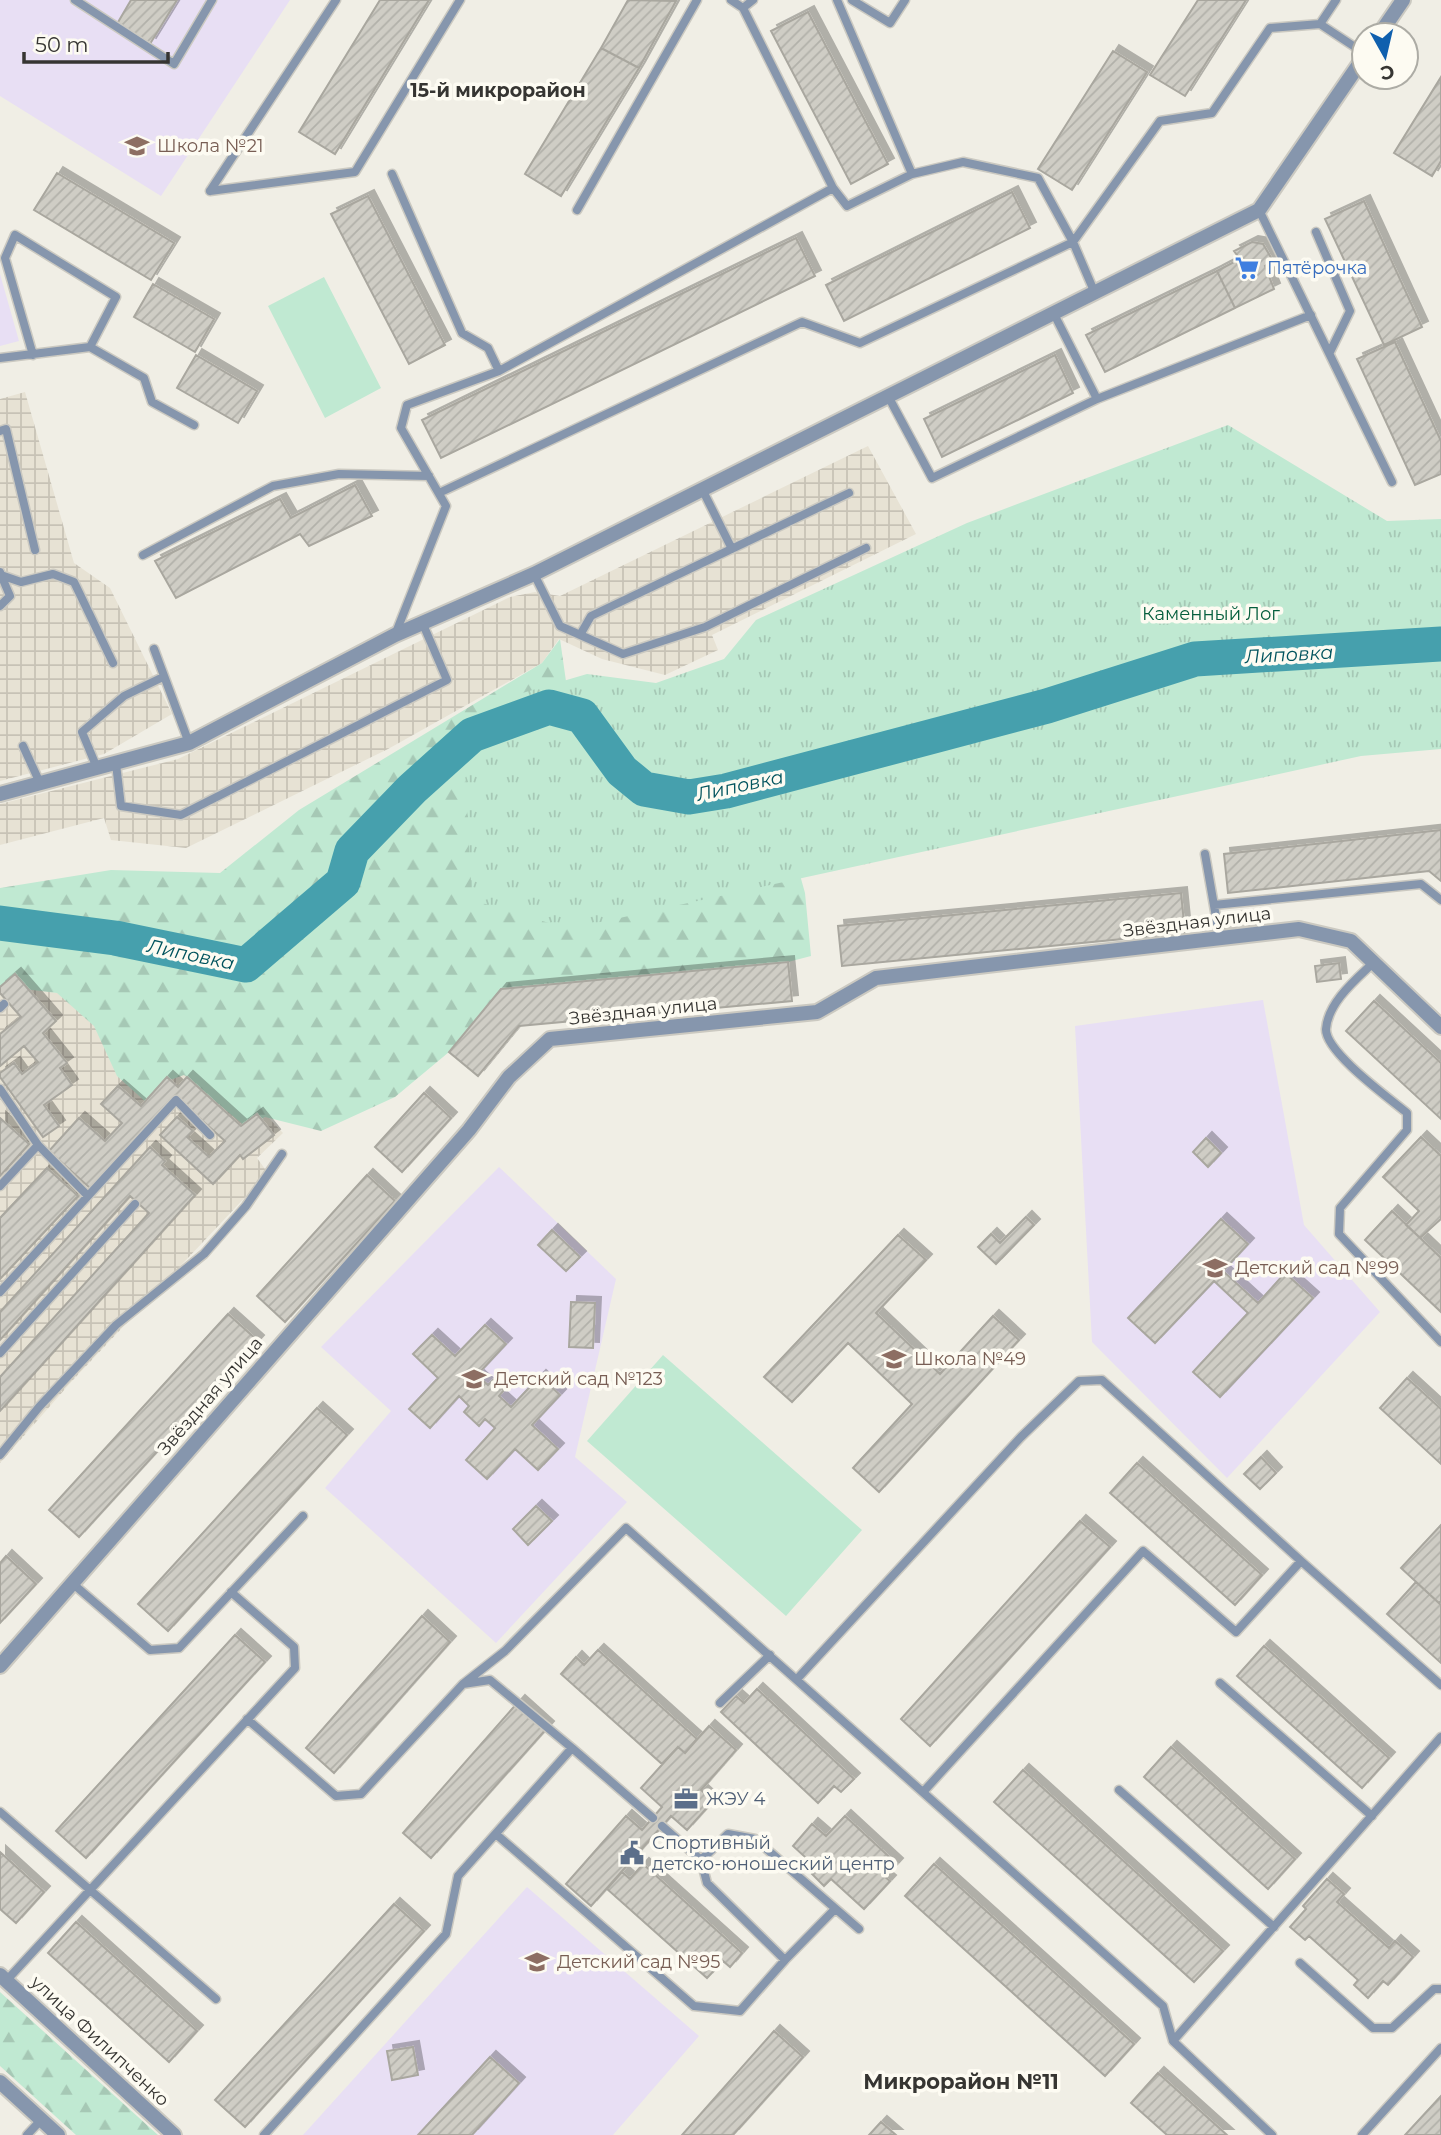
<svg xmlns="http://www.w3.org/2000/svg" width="1441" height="2135" font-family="Montserrat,sans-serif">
	<defs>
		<pattern id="industrial-grid" width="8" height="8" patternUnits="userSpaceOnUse" patternTransform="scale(1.75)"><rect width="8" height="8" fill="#e7e2d4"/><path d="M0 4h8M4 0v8" fill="none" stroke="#c7c2b6"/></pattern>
		<pattern id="forest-firs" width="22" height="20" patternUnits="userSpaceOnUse" patternTransform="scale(1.75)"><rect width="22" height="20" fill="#c0e9d2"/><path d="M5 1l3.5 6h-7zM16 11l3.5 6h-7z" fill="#a6c8b5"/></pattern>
		<pattern id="park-tufts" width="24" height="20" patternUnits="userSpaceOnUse" patternTransform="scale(1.75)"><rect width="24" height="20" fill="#c0e9d2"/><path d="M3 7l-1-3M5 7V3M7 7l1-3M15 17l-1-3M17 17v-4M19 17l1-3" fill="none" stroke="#a6c8b5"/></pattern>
		<pattern id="building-hatch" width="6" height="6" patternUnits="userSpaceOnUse" patternTransform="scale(1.75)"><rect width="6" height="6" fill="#cfcdc5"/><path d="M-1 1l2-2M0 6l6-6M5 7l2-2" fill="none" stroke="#b2b1aa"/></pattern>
		<filter id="shadow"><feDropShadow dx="6" dy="-6" stdDeviation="0" flood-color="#0004"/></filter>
	</defs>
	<rect width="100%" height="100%" fill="#f0eee5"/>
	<!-- industrial -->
	<path fill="url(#industrial-grid)" d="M25,392l49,171 36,25 62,126 -68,40 -104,27v-382z
		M868,446l48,88 -204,101 6,15 -53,25 -63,-16 -43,-20 -17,24 -154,86 -202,99 -75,-8 -7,-22 -104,27v-41l178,-45 332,-162 25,-5 25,4z
		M0,985l59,8 111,87 16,-6 63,53 18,-11 16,17 -26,25 11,15 -195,207 -73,83z"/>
	<!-- education -->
	<path fill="#e8dff4" d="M0,0h290l-129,196 -161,-100z
		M0,274l19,67 -19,5z
		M1263,1000l41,225 76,87 -153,166 -135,-136 -17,-316z
		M499,1167l117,112 -41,178 52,45 -131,141 -171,-155 66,-77 -70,-64z
		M527,1887l172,149 -86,99h-310z"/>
	<!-- grass -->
	<path fill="#c0e9d2" d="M324,277l57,111 -56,30 -57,-112z
		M663,1355l199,175 -76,86 -199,-175z"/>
	<!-- forest -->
	<path fill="url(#forest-firs)" d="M560,639l18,127 205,48 22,79 6,63 -23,6 -287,27 -52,63 -54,45 -74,34 -56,-14 -19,10 -62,-52 -17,6 -20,22 -30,-27 -23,-50 -37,-33 -57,-7v-49l5,-14h-5v-35l111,-18 109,3 79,-63 243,-147z
		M0,1992l158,143h-82l-76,-69z"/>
	<!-- park -->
	<path fill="url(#park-tufts)" d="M1228,425l159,96 54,-2v230l-80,7 -792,173 -97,-29 -7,-130 -19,-28 56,-43 85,-25 69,9 68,-24 32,-39 211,-97z"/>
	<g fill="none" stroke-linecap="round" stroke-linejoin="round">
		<!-- river -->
		<path stroke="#46a0ad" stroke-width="35" d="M0,923l115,15 131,27 97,-83 9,-31 60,-62 60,-54 77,-28 33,9 40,55 22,18 45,8 37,-6 321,-85 148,-47 246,-15"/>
	</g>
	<!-- building -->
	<path fill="url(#building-hatch)" stroke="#a9a79f" stroke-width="2" filter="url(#shadow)" d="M131,0h46l-27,44 -33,-20z
		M380,0h49l-94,154 -36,-22z
		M628,0l48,1 -37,67 -38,-20z
		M1198,0h48l-61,96 -35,-21z
		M808,12l80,152 -37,20 -80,-153z
		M601,48l38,20 -78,128 -36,-22z
		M1113,51l34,21 -75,118 -34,-21z
		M1441,77v84l-9,15 -38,-23z
		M57,173l117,70 -23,37 -117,-70z
		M1012,192l18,36 -186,93 -18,-36z
		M368,196l77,149 -36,19 -78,-150z
		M1364,201l58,126 -38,18 -59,-126z
		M796,238l19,38 -374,182 -19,-38z
		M1252,242l11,2 10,17 -8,5 9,23 -39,19 -18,-37 23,-12 -6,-8z
		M1217,271l18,37 -130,64 -19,-37z
		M153,284l61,35 -19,33 -61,-35z
		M1395,342l46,99v33l-26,11 -58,-126z
		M196,355l61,36 -19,32 -61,-35z
		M1055,355l18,38 -131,64 -18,-38z
		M355,485l17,31 -63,30 -9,-12 -124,64 -21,-37 125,-62 11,19z
		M1441,830v51l-12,-10 -201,22 -4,-39z
		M1181,893l4,40 -343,33 -4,-40z
		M1255,915l2,17 -32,4 -2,-17z
		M788,962l4,39 -273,25 -41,50 -29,-24 52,-63z
		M1339,963l2,16 -24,3 -2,-16z
		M15,974l41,47 -13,12 24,30 -7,5 12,17 -28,20 15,21 -16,11 -43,-60v-4l14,-10 8,11 16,-12 -14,-16 -24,20v-32l21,-17 -21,-24v-6z
		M1374,1001l67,62v56l-95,-88z
		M167,1077l11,10 9,-10 54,49 16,-12 17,21 -31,24 -3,-4 -27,29 -53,-49 17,-18 16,14 -6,6 22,20 16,-16 -50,-45 -85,92 -41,-37 30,-33 26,23 17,-18 -21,-19 17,-18 23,20z
		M424,1093l27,25 -49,54 -27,-25z
		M0,1118l29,26 -29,32z
		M1421,1137l20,19v63l-21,19 -14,-13 13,-14 -36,-34z
		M1206,1138l15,15 -13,14 -15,-15z
		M150,1147l15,14 -3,4 33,30 -195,216v-34l149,-164 -19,-17 -130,144v-28z
		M47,1168l31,28 -78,83v-61z
		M367,1175l28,26 -110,121 -28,-26z
		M1392,1211l49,47v54l-76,-72z
		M1026,1217l8,8 -38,39 -18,-17 13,-13 9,9z
		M1221,1219l27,25 -25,27 35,32 27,-30 28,25 -93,99 -27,-25 55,-59 -34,-32 -59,62 -27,-25z
		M552,1230l28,27 -14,14 -28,-26z
		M898,1235l28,25 -50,53 64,61 53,-58 26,24 -140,152 -26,-24 59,-64 -64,-61 -56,59 -28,-25z
		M571,1302l24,1 -2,45 -24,-1z
		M228,1314l30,27 -179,196 -30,-27z
		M485,1325l21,19 -29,31 11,10 5,-5 11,10 -5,6 12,11 29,-31 20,19 -28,30 26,24 -20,21 -23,-21 -28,30 -21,-19 29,-32 -10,-9 -6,7 -15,-14 5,-6 -10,-10 -29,32 -21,-19 29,-31 -25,-24 19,-19 23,21z
		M1407,1378l34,31v55l-61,-56z
		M317,1408l30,27 -179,196 -30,-27z
		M1261,1457l15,16 -16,16 -16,-15z
		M1137,1463l125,112 -27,30 -125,-112z
		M536,1506l16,15 -24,24 -15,-16z
		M1080,1521l30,26 -180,199 -29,-27z
		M1441,1525v76l-2,2 -38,-35z
		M6,1556l30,28 -36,39v-60z
		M1416,1582l25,23v58l-54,-49z
		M422,1616l28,26 -116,131 -28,-25z
		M235,1635l30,27 -179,196 -30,-27z
		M1264,1646l125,112 -27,30 -125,-112z
		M598,1650l99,89 -12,14 -7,-6 -16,17 -101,-90 15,-17 8,8z
		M757,1689l97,90 -13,13 -7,-6 -16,17 -97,-91 15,-16 8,7z
		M519,1701l29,26 -117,131 -28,-25z
		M709,1726l27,24 -35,40 12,11 -26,29 -16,-14 -80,90 -25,-22 60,-68 16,14 20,-23 -21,-19 37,-41 7,6z
		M1171,1747l124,112 -27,30 -124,-112z
		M1023,1770l200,181 -29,31 -200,-180z
		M845,1816l52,48 -12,13 5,4 -26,28 -33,-30 -7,7 -12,-12 5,-6 -24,-22 19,-22 14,12z
		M0,1852l44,40 -28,31 -16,-14z
		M643,1864l99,89 -12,14 -7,-6 -16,17 -100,-89 15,-17 8,7z
		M934,1864l200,180 -29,32 -200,-180z
		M1327,1879l17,15 -7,8 52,46 6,-7 18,16 -25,28 -5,-4 -15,17 -14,-13 4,-5 -49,-44 -4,4 -15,-13 16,-18 -3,-3z
		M394,1904l30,27 -179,196 -30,-27z
		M76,1922l121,109 -28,31 -121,-109z
		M774,2031l29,26 -70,78h-51z
		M413,2047l5,28 -26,5 -5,-29z
		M490,2057l29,26 -47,52h-54z
		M1158,2073l69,62h-60l-36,-32z
		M1441,2096v39h-36z
		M881,2122l15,13h-27z"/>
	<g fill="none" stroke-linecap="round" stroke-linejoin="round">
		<!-- lane casing -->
		<g stroke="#cbc9c1" stroke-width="11">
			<path id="lane" d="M75,0l99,64 38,-64
				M731,0l12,8 90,180 14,18 65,-32 51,-12 75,16 35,64 21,49
				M837,0l75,174
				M852,0l38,23 15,-23
				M743,8l10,-8
				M1320,24l44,29
				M392,174l70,159 26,15 11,23
				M210,191l145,-19 105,-172
				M210,191l126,-191
				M577,210l120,-210
				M1259,210l133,272
				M1316,232l34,79 -20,41
				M1053,312l44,87
				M90,347l54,31 8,24 42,23
				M0,358l90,-11 26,-50 -101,-62 -10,23 28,97
				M888,396l44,82 165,-79 214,-84
				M0,431l6,-2 29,121
				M702,489l30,60
				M439,493l363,-171 58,21 213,-101 87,-121 52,-8 58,-85 50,-4 16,-24
				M143,555l130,-69 66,-12 90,2
				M0,572l1,3 20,7 32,-8 21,8 39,81
				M534,574l26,52 63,28 82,-27 161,-79
				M0,606l10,-10 -9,-21
				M395,635l51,-129 -45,-78 6,-23 92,-34 334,-183
				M580,635l11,-19 258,-123
				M154,649l35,94
				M23,746l17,37
				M116,764l5,42 60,9 266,-135 -25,-58
				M97,768l-15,-36 42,-36 39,-19
				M1205,854l15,86
				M1214,905l207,-21 20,16
				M1372,964c-18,17 -44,39 -46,65 -1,23 63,69 81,84v17l-67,78 -1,26 102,108
				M0,1008l4,-4
				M0,1089l38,56 -38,41
				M38,1145l50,51
				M0,1292l176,-192 34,35
				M0,1353l135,-149
				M0,1455l39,-48 77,-82 88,-71 42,-48 36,-52
				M72,1583l78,67 29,-2 124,-132
				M797,1679l224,-242 58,-56 23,-1 199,181
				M1220,1683l152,133
				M463,1684l42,-33 121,-123 537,478 10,35 99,94
				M720,1703l50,-48
				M247,1719l89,77 25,-2 102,-110 27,-4 82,68
				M1119,1790l155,137
				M924,1791l219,-240 93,81 65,-71 140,124
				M0,1812l216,187
				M497,1835l197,171 46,5 45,-51 -78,-77 -6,-23 -39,-34
				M701,1860l27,-26 27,5 104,90
				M785,1960l50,-51
				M1300,1963l73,65h19l42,-39h7
				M6,1981l289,-313 -1,-21 -63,-55
				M1173,2041l268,-304
				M27,2135l14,-15
				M264,2135l182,-201 12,-58 114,-128 81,70
				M1362,2135l79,-87"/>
		</g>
		<!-- street casing -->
		<g stroke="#cbc9c1" stroke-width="18">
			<path id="street" d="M1379,35l24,-35
				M0,794l189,-51 206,-108 139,-61 725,-364 105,-153
				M0,1666l469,-536 40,-53 41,-38 267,-27 59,-34 423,-49 52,12 90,86
				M0,1975l174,160
				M0,2082l58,53"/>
		</g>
		<!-- lane -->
		<use href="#lane" stroke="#8696ad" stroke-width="8"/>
		<!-- street -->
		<use href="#street" stroke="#8696ad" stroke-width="14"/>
	</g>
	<!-- icons -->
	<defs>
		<g id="school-bare" transform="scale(1.89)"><path d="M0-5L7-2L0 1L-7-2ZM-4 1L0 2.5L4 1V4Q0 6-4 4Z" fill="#8d6e63" stroke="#fdfbf2" stroke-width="2.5" paint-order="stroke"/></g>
		<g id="supermarket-bare" transform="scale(1.89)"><path d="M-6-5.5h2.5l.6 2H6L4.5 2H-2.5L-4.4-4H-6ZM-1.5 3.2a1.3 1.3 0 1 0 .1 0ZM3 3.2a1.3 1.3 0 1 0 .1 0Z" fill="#3f7fe0" stroke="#fdfbf2" stroke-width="2.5" paint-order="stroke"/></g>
		<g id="office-bare" transform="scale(1.89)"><path d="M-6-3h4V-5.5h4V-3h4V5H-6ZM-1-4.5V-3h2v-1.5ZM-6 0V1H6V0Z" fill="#5c6f8a" stroke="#fdfbf2" stroke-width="2.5" paint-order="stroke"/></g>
		<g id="civic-bare" transform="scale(1.89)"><path d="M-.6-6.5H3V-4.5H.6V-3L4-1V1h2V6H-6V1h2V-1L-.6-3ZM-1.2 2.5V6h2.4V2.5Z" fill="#5c6f8a" stroke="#fdfbf2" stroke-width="2.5" paint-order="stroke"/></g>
	</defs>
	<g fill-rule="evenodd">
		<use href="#school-bare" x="137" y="146"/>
		<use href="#supermarket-bare" x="1247" y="268"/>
		<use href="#school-bare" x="1215" y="1268"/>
		<use href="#school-bare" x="894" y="1359"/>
		<use href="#school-bare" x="474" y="1379"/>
		<use href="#office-bare" x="686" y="1799"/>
		<use href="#civic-bare" x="632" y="1853"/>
		<use href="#school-bare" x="537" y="1962"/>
	</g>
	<g text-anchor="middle" stroke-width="7" stroke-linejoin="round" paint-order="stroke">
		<!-- education labels -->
		<g font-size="18" fill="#785e54" stroke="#fdfbf2" text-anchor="start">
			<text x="157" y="152">Школа №21</text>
			<text x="1235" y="1274">Детский сад №99</text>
			<text x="914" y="1365">Школа №49</text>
			<text x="494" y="1385">Детский сад №123</text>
			<text x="557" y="1968">Детский сад №95</text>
		</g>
		<!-- shop labels -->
		<g font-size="18" fill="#366cbe" stroke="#fdfbf2" text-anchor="start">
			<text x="1267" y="274">Пятёрочка</text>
		</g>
		<!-- park labels -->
		<g font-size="18" fill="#055e3d" stroke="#fdfbf2">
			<text x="1211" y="620">Каменный Лог</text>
		</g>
		<!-- street labels -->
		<g font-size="18" fill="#363532" stroke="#fdfbf2">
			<text transform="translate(1197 922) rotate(-7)" y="6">Звёздная улица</text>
			<text transform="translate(643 1011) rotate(-6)" y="6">Звёздная улица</text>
			<text transform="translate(210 1396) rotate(-49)" y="6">Звёздная улица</text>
			<text transform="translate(100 2041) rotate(43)" y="6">улица Филипченко</text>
		</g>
		<!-- service labels -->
		<g font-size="18" fill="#4e5e75" stroke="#fdfbf2" text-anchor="start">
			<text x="706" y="1805">ЖЭУ 4</text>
			<text x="652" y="1849">Спортивный<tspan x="652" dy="21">детско-юношеский центр</tspan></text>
		</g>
		<!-- neighbourhood labels -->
		<g font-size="19" font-weight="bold" fill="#363532" stroke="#fdfbf2">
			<text x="498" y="97">15-й микрорайон</text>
		</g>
		<!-- water labels -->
		<g font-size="19" font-style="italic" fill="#00535d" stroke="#fdfbf2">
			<text transform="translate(1289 654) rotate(-3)" y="7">Липовка</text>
			<text transform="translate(740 785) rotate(-12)" y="7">Липовка</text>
			<text transform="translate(191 954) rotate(12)" y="7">Липовка</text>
		</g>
		<!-- quarter labels -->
		<g font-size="21" font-weight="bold" fill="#363532" stroke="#fdfbf2">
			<text x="961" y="2089">Микрорайон №11</text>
		</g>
	</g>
	<!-- north arrow -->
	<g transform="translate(1385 56) rotate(172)"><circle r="33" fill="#fdfbf2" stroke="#adaca5" stroke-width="2"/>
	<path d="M0-5L12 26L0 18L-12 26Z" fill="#1060ae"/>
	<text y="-10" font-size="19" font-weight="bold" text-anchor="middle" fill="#363532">С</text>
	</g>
	<!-- scale -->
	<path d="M24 52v10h144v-10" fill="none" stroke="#363532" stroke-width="3.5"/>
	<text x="35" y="52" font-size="21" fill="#363532" stroke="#fdfbf2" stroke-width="5" paint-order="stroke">50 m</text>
</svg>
